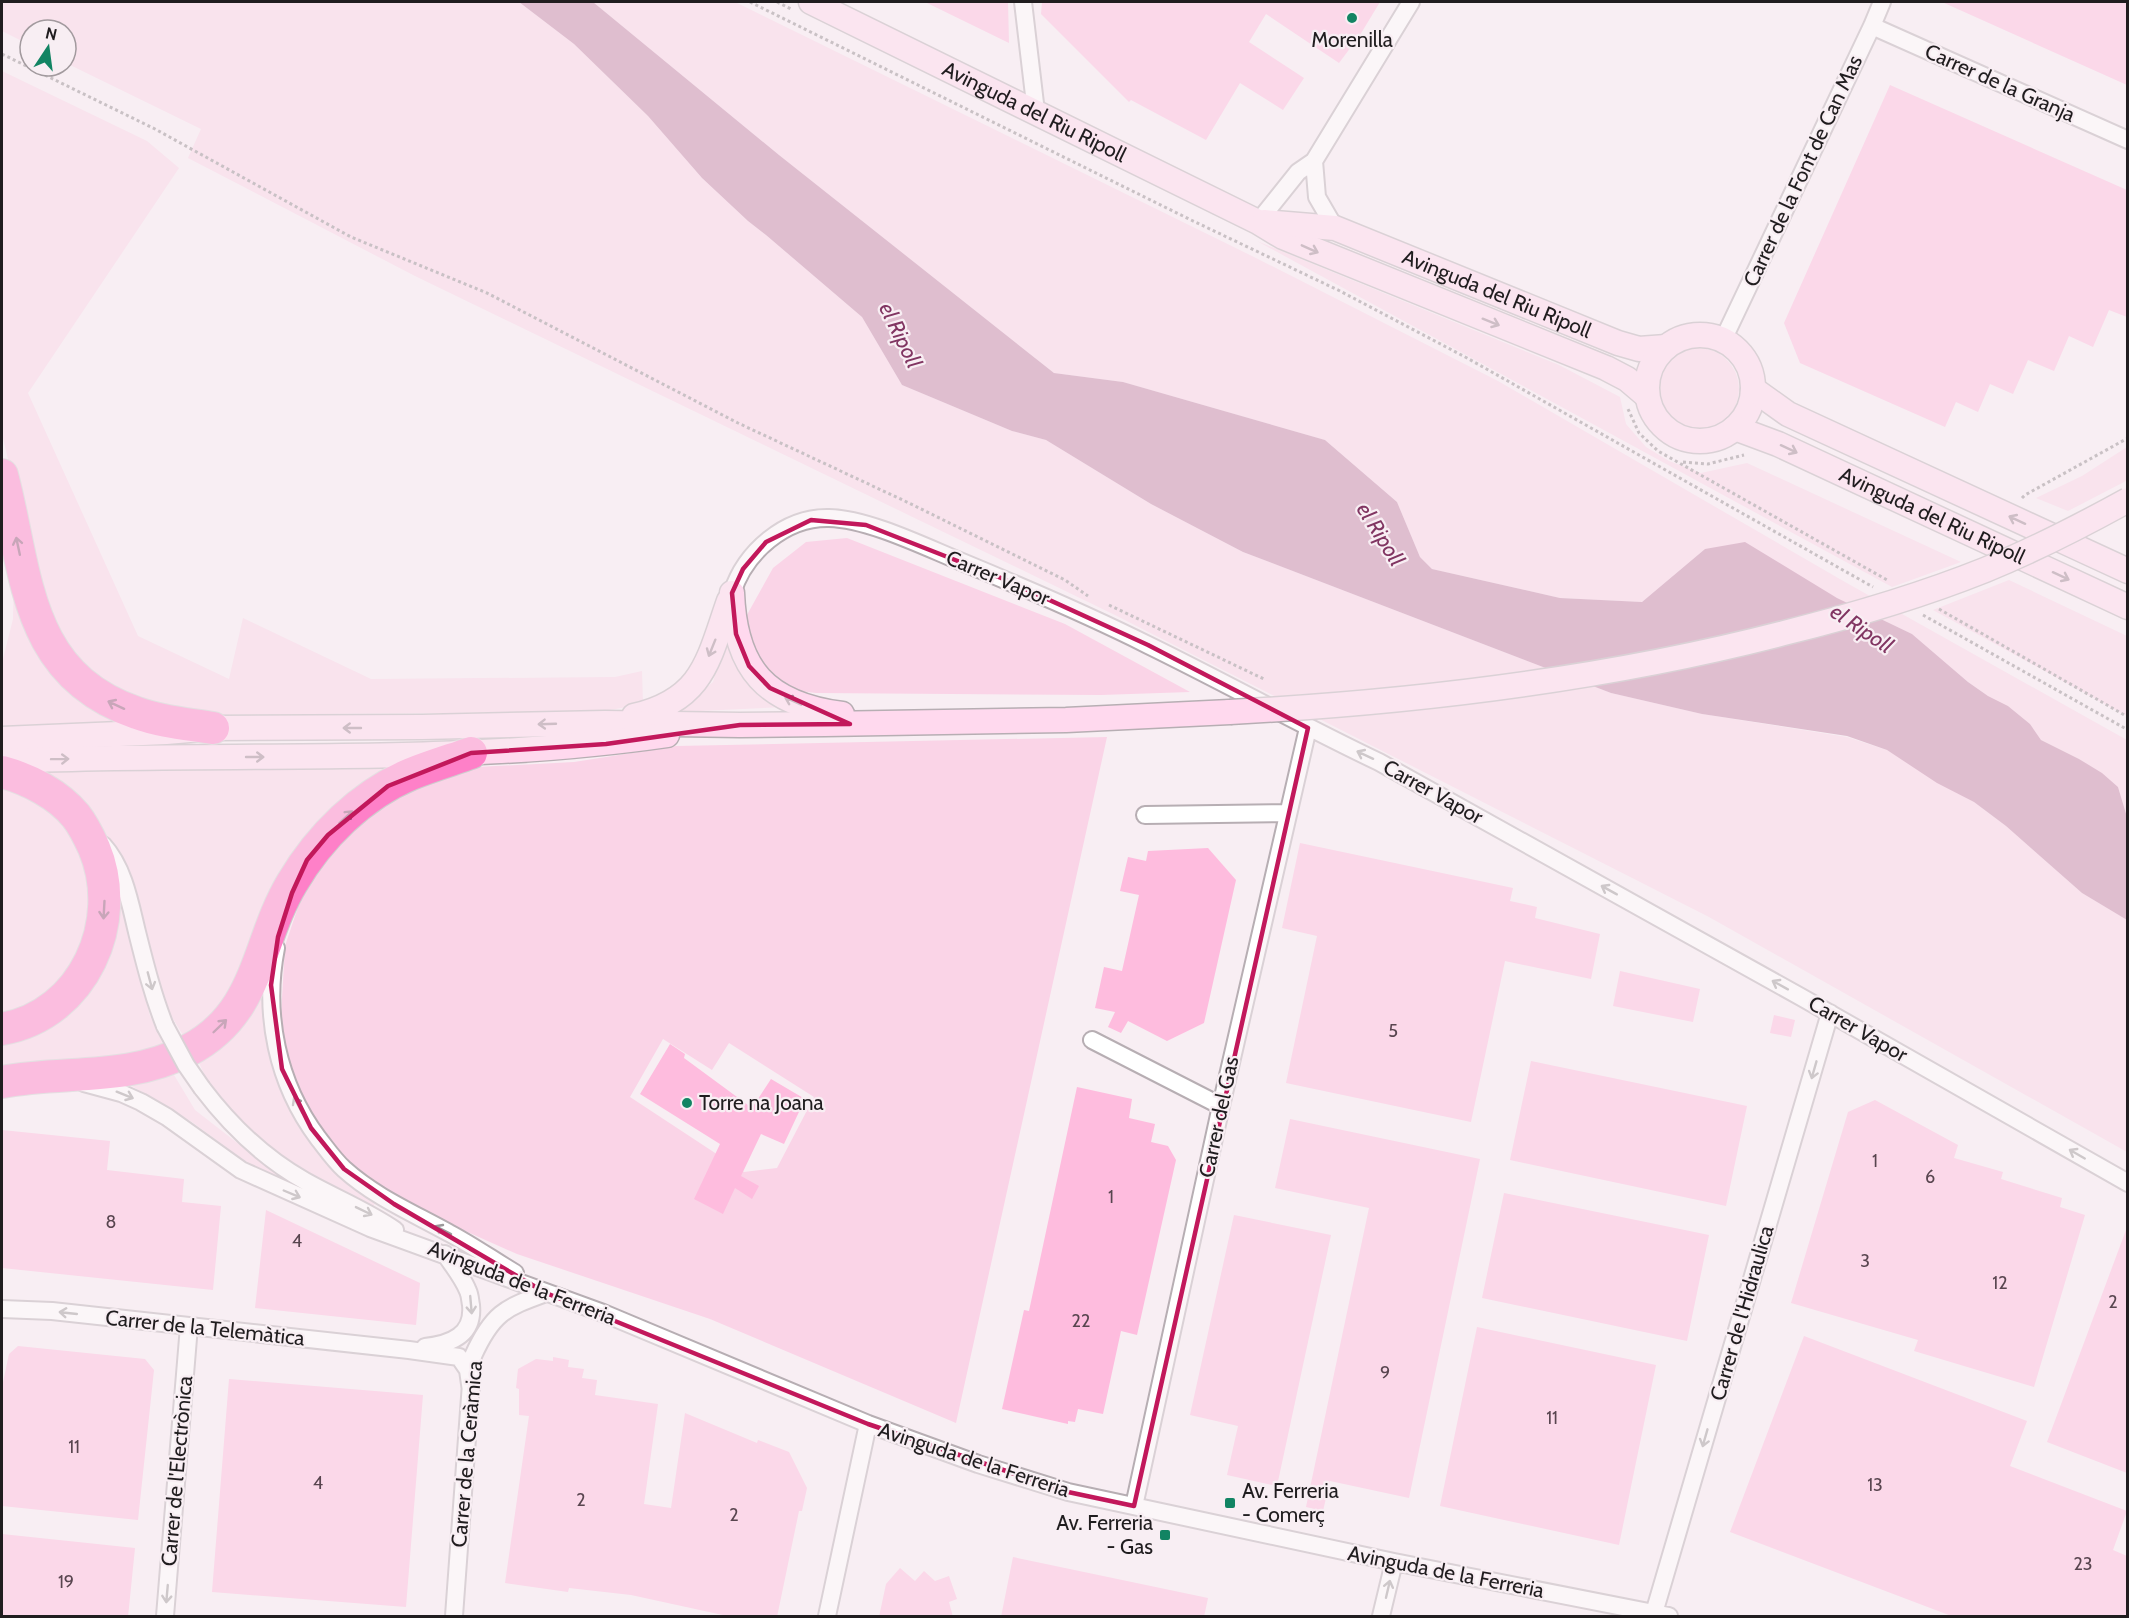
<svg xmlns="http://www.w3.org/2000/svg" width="2129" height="1618" font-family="Cabin,sans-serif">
	<rect width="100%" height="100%" fill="#f8eef3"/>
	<!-- green -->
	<path fill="#fad4e7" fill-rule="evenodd" d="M2,2h517l55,42 74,72 54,62 46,43 18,14 96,82 40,68 110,46 34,9 105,64 92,48 368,141 91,21 145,23 40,13 87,52 32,24 76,67 45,27v232l-418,-235 -590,-300 -704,-341 -227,-118 13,-29 -135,-66v-33h-36v15l-28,-14z
		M593,2h142l521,256 242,123 347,201 282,158v77l-9,-30 -39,-28 -38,-19 -11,-16 -22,-18 -20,-10 -20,-14 -56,-48 -75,-36 -132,-49 -63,53 -82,-4 -128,-29 -12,-12 -23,-55 -72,-62 -202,-58 -69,-9 -275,-218z
		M2,71l145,70 32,27 -151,225 110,243 91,43 14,-61 128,61 244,-2 27,-6 1,33 -33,6 -54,2 -368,3 -63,-15 -75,-66 -48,-200z
		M1257,241l302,124 61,32 6,27 20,23 23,14 32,12 46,-10 214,99 -69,25z
		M1657 389a41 41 0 1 1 82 0a41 41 0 1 1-82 0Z
		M2127,447v33l-3,2 -56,29 -32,-13 46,-22z
		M847,538l218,86 125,68 -89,3 -285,-2 -32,-4 -21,-26 -20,-41 30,-54 33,-26z
		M14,578l10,30 110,115 -132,8v-68l11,-44z
		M2009,580l118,56v80l-194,-106z
		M724,643l25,38 34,26 -105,5 35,-30z
		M1107,737l-151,686 -246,-104 -193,-65 -83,-37 -58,-32 -25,-20 -41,-53 -12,-25 -12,-36 -5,-35 4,-70 13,-39 15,-31 22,-30 48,-44 59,-29 35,-6 97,-5 102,-16zM663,1039l49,31 17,-27 85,54 -37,71 -33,4 -114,-75z
		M385,768l1,5 -23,14 -120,193 -56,62 -21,-35 -13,-37 -11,-53 -110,-145 63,-3z
		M2,783l63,37 26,44v74l-31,49 -58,32z
		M116,886l34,130 16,35 -164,21v-35l50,-20z
		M258,993l5,2c2,86 40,159 112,208l-2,5c-64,-31 -117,-61 -160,-119 -7,-10 -12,-22 -17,-33z
		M171,1070l24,40 91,71 -36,-16 -58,-43 -67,-40z"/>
	<!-- water -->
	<path fill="#c283a5" d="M519,2h74l186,153 275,218 69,9 202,58 72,62 23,55 12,12 128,29 82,4 63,-53 40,-7 92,56 75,36 56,48 20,14 20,10 22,18 11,16 38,19 23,14 16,14 9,30v103l-45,-27 -76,-67 -32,-24 -37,-19 -50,-33 -40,-14 -145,-22 -91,-21 -368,-141 -92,-48 -105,-64 -34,-9 -110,-46 -40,-68 -96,-82 -18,-14 -46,-43 -54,-62 -74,-72z"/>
	<!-- building -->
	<path fill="#febcde" d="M925,2h83l1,41z
		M1042,2h338l-20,33 -21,28 -73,-49 -17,28 55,36 -21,32 -43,-27 -34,57 -75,-40 -2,2 -88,-88z
		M1942,2h185v83z
		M1890,85l237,105v127l-18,-7 -16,37 -24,-11 -15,35 -26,-11 -15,34 -23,-10 -12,28 -22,-10 -11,25 -145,-64 -16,-40z
		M1300,843l213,45 -3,13 27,6 -2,11 65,16 -9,45 -86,-18 -34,161 -185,-39 31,-147 -35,-8z
		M1208,848l28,32 -32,143 -37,18 -39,-20 -7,12 -13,-6 7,-15 -20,-4 9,-41 18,4 17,-76 -19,-4 8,-34 18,4 2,-10z
		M1620,971l80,18 -7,33 -80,-16z
		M1774,1015l21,5 -4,17 -21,-4z
		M670,1044l15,10 -1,4 68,50 19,-29 34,20 -21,45 -23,-10 -20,42 18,10 -7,13 -17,-11 -12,26 -29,-15 26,-55 -80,-50z
		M1531,1061l216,45 -21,100 -216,-46z
		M1077,1087l55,12 -3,19 26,6 -4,18 17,4 8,14 -39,175 -16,-4 -18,83 -25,-5 -3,13 -7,-1v3l-66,-15 22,-99 5,1z
		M1875,1100l83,45 -4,13 49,14 -2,7 61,19 -2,9 25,8 -51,172 -120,-36 4,-11 -127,-37 57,-191z
		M1290,1119l190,40 -71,339 -79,-17 -7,30 -17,-4 63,-299 -94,-20z
		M2,1130l108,11 -3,29 77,9 -2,23 39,4 -8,84 -211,-22z
		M1504,1193l205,42 -22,106 -205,-43z
		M266,1210l154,73 -4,42 -161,-17z
		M1234,1215l97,20 -54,251 -50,-11 11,-49 -48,-11z
		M2126,1230l1,1v242l-80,-31z
		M1477,1327l179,38 -37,180 -179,-39z
		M1804,1336l223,85 -17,45 117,45 -14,39 14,6v61h-173l-224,-85z
		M18,1346l127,13 9,11 -16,150 -136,-14v-119l7,-33z
		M553,1357l16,3 -1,7 16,2 -2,9 15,2 -2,15 63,9 -14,100 27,4 14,-95 72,30 1,-3 31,12 18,36 -5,23h-3l-22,106h-45l-101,-22 -62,-7 -1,4 -63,-9 24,-167 -10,-1v-26l-3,-1 2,-19 18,-10 17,2z
		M229,1379l194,16 -17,212 -194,-15z
		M2,1534l133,14 -7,69h-126z
		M1013,1557l195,41 -4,19h-203z
		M900,1568l15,13 9,-10 11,10 14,-5 8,23 -8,3 4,15h-74l7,-33z"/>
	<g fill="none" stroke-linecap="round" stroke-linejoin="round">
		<!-- street casing -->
		<g stroke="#b7aeb3" stroke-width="20">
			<path id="street" d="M1023,2l13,110
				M1872,26l256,114
				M1314,161l3,36 18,31
				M1258,222l40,-50 16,-11 97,-159
				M1723,340l149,-314 10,-24
				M732,593c13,-41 53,-76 97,-75 40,1 96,29 133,44 63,26 126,53 186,83 78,38 153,80 231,117l422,235 327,186
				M1145,815l143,-2
				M103,845c21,23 27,58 34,87 8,32 16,64 28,94
				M276,948c-13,66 1,135 42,190 8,10 16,22 26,31 31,28 69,44 105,64 23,12 44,27 66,40
				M1092,1040l129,66
				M84,1083l37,10 20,9 26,15 74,53 129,58 233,85 265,111 110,40 90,28 326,70 275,54
				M202,1088c28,37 62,70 103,93 30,17 61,29 90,49
				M2,1309l50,2 357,39 50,7 9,13 3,21
				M425,1347c26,-3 49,-12 46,-42 -1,-5 -1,-10 -3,-14 -5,-13 -15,-25 -23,-37
				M1134,1506l87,-400 87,-378
				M1654,1613l176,-600
				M165,1616l24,-290
				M454,1616l19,-260c19,-42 31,-48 73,-63
				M827,1616l41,-192
				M1381,1616l13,-54"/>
		</g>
		<!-- secondary casing -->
		<g stroke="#b7aeb3" stroke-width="27">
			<g id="secondary">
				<path id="s1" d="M811,2l447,220 25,15 323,131 21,11 20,17"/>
				<path id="s2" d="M1264,222l71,6 283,115 21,6 27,-2"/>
				<circle cx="1700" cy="388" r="53"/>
				<path d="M1753,389l35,25 340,157"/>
				<path id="s3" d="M1735,428l43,16 350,163"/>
				<path d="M732,593c3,76 34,111 110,121"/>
				<path d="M634,716c69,-16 74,-55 95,-115"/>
				<path d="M2,739l164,-7 47,-4 209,-1 183,-4 135,2 85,-1 241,-4 164,-8"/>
				<path d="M2,761c221,-10 444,6 665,-26"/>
			</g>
		</g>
		<!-- highway casing -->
		<g stroke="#cecdce" stroke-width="34">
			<path id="highway" d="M2,475c26,98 21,199 135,238 24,9 51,11 76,15
				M2,772c26,7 56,22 74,44 7,9 13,21 18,32 31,73 -10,167 -92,181
				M2,1082c65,-12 124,0 187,-32 71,-37 67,-107 103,-167 27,-46 69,-88 119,-109 20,-8 40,-14 60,-21"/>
		</g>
		<!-- path -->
		<path stroke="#918a8e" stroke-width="3" stroke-dasharray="3 3" stroke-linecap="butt" d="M750,2l439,217 151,72 127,67 406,229
			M777,2l14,7
			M2,54l153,75 196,108 136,56 251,130 171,80 156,77 23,16
			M1628,409l11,24 19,18 231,130
			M1683,462l25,2 36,-9
			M2022,498l3,-3 103,-57
			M1109,605l157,75
			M1939,609l189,108
			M1923,615l205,115"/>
		<!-- street -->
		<use href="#street" stroke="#fff" stroke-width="16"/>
		<!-- secondary -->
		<use href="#secondary" stroke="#ffd9ee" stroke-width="24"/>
		<!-- highway -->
		<use href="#highway" stroke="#fe80c8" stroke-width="32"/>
		<!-- street-bridge casing -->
		<g stroke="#b7aeb3" stroke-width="20" stroke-linecap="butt">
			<path id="street-bridge" d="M165,1026l21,39 16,23"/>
		</g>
		<!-- secondary-bridge casing -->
		<g stroke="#b7aeb3" stroke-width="27" stroke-linecap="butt">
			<path id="secondary-bridge" d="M1230,712c187,-10 373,-32 554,-79 68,-17 136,-37 201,-63 49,-20 96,-44 143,-70"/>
		</g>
		<!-- street-bridge -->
		<use href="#street-bridge" stroke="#fff" stroke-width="16"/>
		<!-- secondary-bridge -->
		<use href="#secondary-bridge" stroke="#ffd9ee" stroke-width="24"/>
	</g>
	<!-- one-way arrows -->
	<defs><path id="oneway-shaft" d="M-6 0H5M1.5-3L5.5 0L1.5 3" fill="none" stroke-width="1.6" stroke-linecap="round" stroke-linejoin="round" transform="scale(1.5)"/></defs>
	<g stroke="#9b8491">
		<use href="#oneway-shaft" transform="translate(1310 249) rotate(24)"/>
		<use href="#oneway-shaft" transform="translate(1491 322) rotate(22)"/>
		<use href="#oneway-shaft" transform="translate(1789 449) rotate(25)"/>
		<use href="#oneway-shaft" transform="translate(2017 520) rotate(-155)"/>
		<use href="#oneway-shaft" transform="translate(2061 576) rotate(25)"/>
		<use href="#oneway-shaft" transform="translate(712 648) rotate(112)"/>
		<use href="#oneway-shaft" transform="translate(793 701) rotate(-156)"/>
		<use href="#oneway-shaft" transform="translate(547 724) rotate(178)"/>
		<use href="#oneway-shaft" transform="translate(352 728) rotate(180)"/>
		<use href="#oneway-shaft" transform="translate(255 757)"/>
		<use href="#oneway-shaft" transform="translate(60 759) rotate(-1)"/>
	</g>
	<g stroke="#8f4e74">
		<use href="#oneway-shaft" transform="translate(18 546) rotate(-102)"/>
		<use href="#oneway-shaft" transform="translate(116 705) rotate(-155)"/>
		<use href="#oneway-shaft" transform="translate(346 817) rotate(-43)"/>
		<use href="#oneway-shaft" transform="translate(104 910) rotate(93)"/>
		<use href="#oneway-shaft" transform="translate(220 1026) rotate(-44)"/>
	</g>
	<g stroke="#9b999a">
		<use href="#oneway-shaft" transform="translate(1365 755) rotate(-155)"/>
		<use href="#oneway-shaft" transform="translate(1609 890) rotate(-151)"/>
		<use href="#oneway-shaft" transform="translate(150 981) rotate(75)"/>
		<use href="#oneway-shaft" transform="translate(1780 985) rotate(-151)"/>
		<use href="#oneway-shaft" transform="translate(1814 1070) rotate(106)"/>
		<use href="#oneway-shaft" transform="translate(125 1095) rotate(22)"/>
		<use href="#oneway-shaft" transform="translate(298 1105) rotate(-118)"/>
		<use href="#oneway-shaft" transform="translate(2077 1154) rotate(-150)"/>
		<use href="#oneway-shaft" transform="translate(292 1194) rotate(23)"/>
		<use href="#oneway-shaft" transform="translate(364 1211) rotate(26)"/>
		<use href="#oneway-shaft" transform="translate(443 1230) rotate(-153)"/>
		<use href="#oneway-shaft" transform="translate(471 1305) rotate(85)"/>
		<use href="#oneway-shaft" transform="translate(68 1313) rotate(-174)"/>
		<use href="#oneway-shaft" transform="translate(1705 1438) rotate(106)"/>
		<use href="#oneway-shaft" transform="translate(1388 1589) rotate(-77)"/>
		<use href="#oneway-shaft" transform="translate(167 1594) rotate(95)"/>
	</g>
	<!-- marked area -->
	<path d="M0 0H2129V1618H0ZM811,520l55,5 135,53 147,67 160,83 -174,778 -66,-14 -200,-68 -322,-131 -152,-89 -50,-35 -33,-41 -29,-59 -11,-84 7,-48 14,-44 15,-33 21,-25 60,-49 83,-33 135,-9 134,-19 110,-1 -80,-36 -21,-22 -13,-32 -4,-41 11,-24 23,-27z" fill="#f8eef3" fill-opacity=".55" fill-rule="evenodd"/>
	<path fill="none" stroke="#c2185b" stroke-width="4.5" stroke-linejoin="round" d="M811,520l55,5 135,53 147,67 160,83 -174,778 -66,-14 -200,-68 -322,-131 -152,-89 -50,-35 -33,-41 -29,-59 -11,-84 7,-48 14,-44 15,-33 21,-25 60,-49 83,-33 135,-9 134,-19 110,-1 -80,-36 -21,-22 -13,-32 -4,-41 11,-24 23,-27z"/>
	<!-- markers -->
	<g fill="#128463" stroke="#f8eef3" stroke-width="2">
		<circle cx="1352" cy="18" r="6"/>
		<circle cx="687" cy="1103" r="6"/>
		<rect x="1224" y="1497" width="12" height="12" rx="3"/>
		<rect x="1159" y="1529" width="12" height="12" rx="3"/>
	</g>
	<g text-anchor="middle" stroke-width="4.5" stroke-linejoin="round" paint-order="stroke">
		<!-- number labels -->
		<g font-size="18" fill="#58454f">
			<text x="1393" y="1037">5</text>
			<text x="1875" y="1167">1</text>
			<text x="1930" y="1183">6</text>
			<text x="1111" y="1203">1</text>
			<text x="111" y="1228">8</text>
			<text x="297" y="1247">4</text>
			<text x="1865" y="1267">3</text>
			<text x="2000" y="1289">12</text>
			<text x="2113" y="1308">2</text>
			<text x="1081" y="1327">22</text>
			<text x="1385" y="1379">9</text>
			<text x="1552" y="1424">11</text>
			<text x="74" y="1453">11</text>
			<text x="318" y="1489">4</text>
			<text x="1875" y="1491">13</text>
			<text x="581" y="1506">2</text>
			<text x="734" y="1521">2</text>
			<text x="2083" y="1570">23</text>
			<text x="66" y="1588">19</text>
		</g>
		<!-- poi labels -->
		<g font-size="21" fill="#201d1f" stroke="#f8eef3" text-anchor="start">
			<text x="1352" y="47" text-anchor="middle">Morenilla</text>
			<text x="699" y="1110">Torre na Joana</text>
			<text x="1242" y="1498">Av. Ferreria<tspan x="1242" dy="24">- Comerç</tspan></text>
			<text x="1153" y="1530" text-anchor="end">Av. Ferreria<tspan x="1153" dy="24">- Gas</tspan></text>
		</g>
		<!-- street labels -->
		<g font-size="21" fill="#201d1f" stroke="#f8eef3">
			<text transform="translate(2000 83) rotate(24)" y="7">Carrer de la Granja</text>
			<text dy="7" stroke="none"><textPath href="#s1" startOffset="249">Avinguda del Riu Ripoll</textPath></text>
			<text transform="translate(1803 171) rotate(-65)" y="7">Carrer de la Font de Can Mas</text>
			<text dy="7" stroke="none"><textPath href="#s2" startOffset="246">Avinguda del Riu Ripoll</textPath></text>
			<text dy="7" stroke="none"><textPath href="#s3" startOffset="216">Avinguda del Riu Ripoll</textPath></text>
			<text transform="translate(998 578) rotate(23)" y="7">Carrer Vapor</text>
			<text transform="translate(1433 792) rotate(29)" y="7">Carrer Vapor</text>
			<text transform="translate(1858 1029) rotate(30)" y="7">Carrer Vapor</text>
			<text transform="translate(1219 1117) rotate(-78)" y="7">Carrer del Gas</text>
			<text transform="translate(522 1283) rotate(21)" y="7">Avinguda de la Ferreria</text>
			<text transform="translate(1742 1313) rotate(-74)" y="7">Carrer de l'Hidraulica</text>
			<text transform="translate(205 1328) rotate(6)" y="7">Carrer de la Telemàtica</text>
			<text transform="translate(467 1454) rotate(-85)" y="7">Carrer de la Ceràmica</text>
			<text transform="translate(974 1460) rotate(18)" y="7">Avinguda de la Ferreria</text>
			<text transform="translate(177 1471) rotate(-85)" y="7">Carrer de l'Electrònica</text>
			<text transform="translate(1446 1572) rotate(11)" y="7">Avinguda de la Ferreria</text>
		</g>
		<!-- water labels -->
		<g font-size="22" font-style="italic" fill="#813562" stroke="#f8eef3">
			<text transform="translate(901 335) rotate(64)" y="8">el Ripoll</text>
			<text transform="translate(1381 534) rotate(58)" y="8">el Ripoll</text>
			<text transform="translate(1862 628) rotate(34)" y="8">el Ripoll</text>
		</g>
	</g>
	<!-- border -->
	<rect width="2129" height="1618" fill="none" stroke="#201d1f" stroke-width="6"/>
	<!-- north arrow -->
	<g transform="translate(48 48) rotate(13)"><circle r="28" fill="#f8eef3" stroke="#a29a9e" stroke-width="1.5"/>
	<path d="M0-4.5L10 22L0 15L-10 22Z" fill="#128463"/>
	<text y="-9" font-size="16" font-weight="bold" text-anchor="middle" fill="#201d1f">N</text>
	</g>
</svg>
